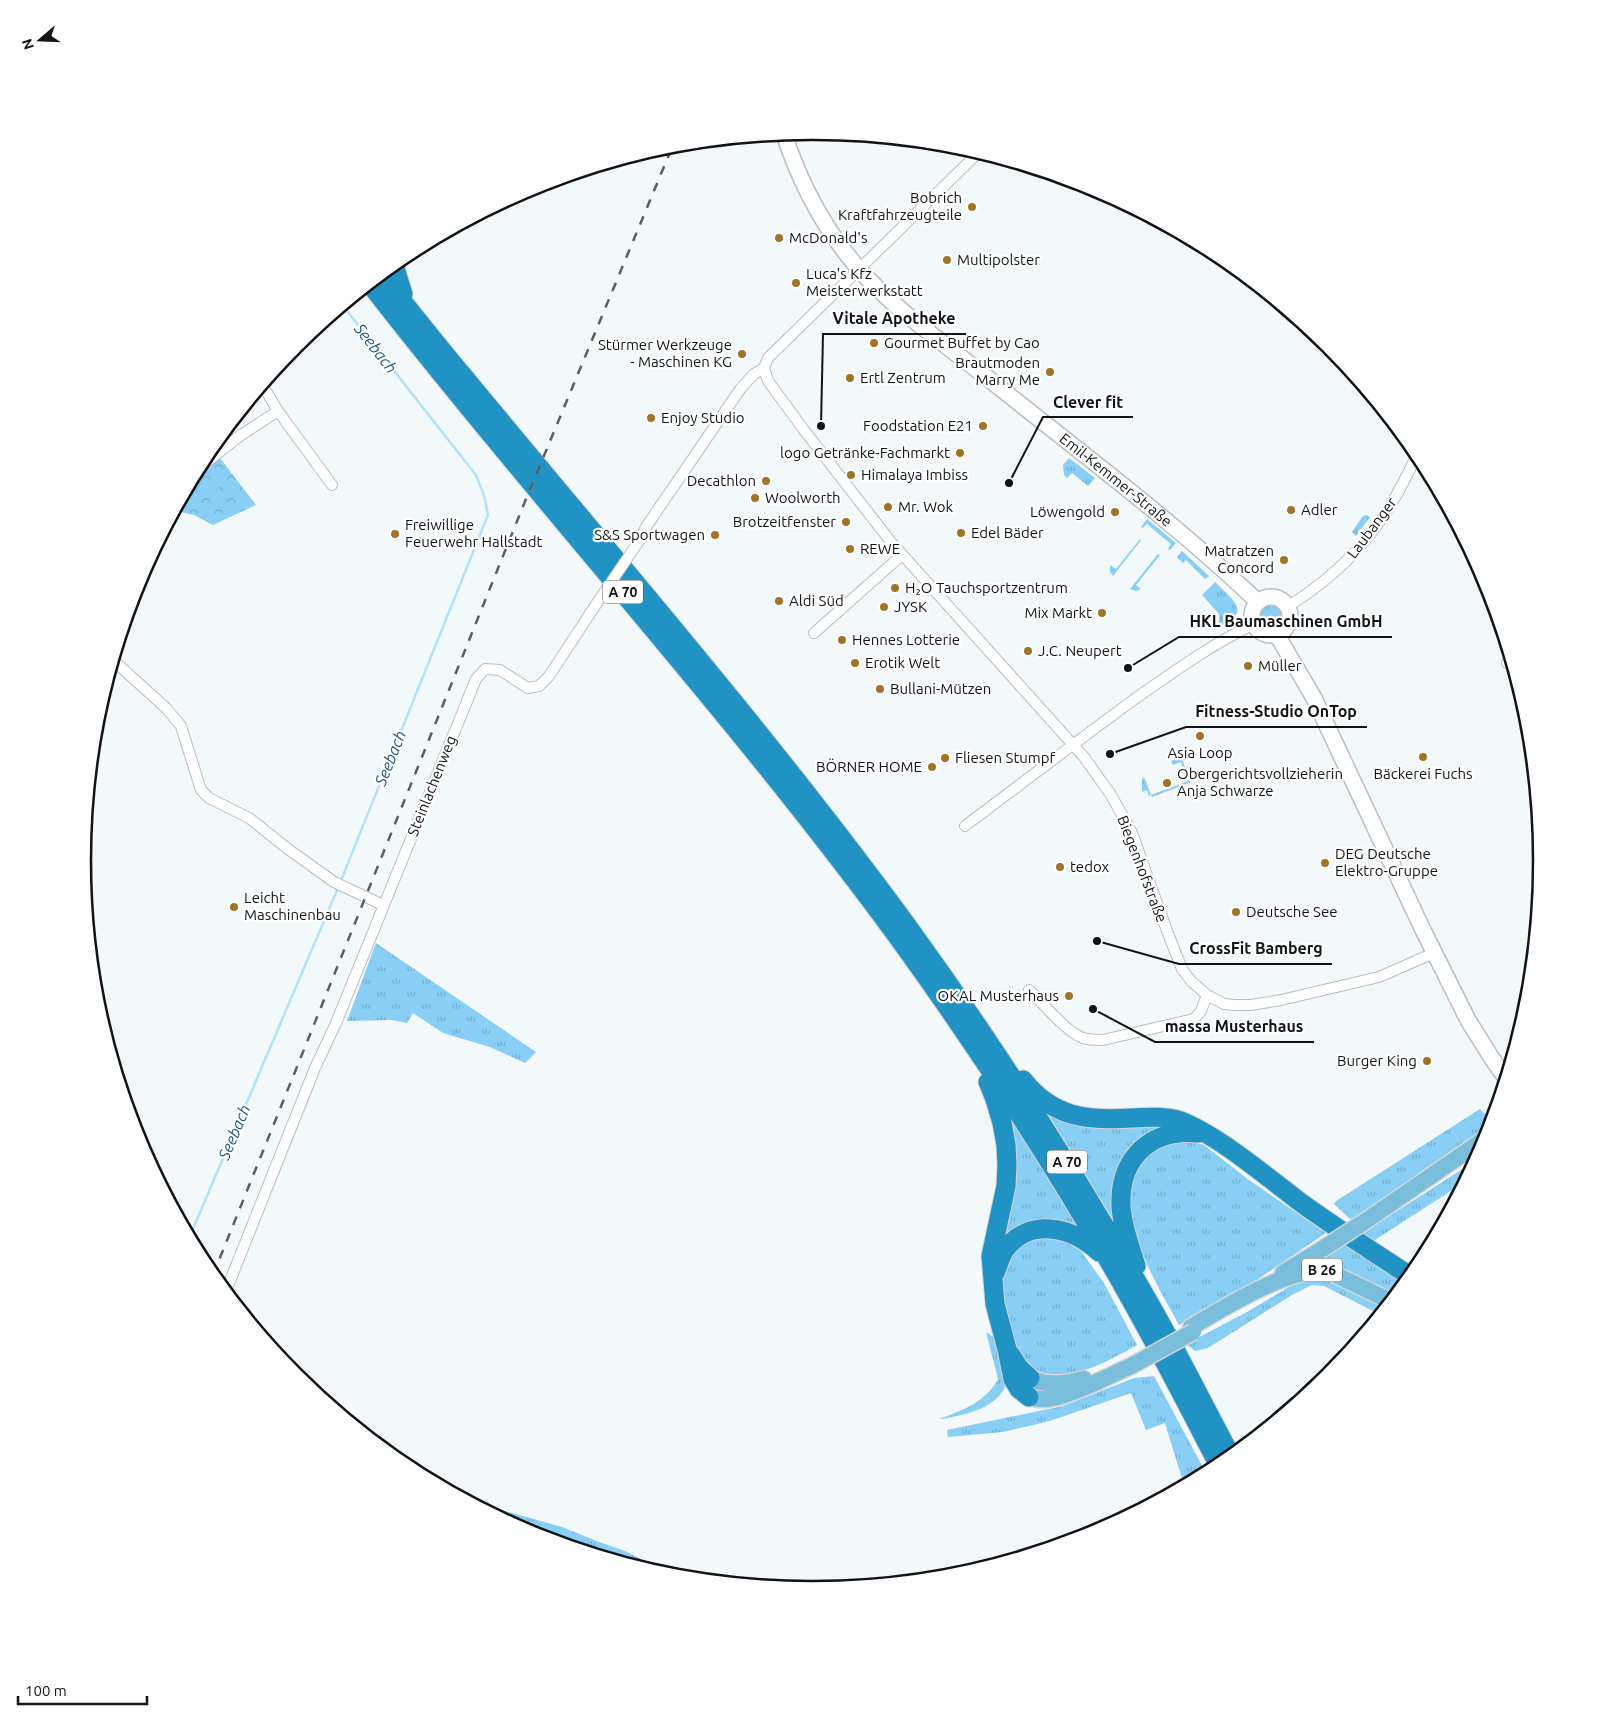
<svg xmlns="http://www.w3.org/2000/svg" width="1624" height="1721" font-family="Ubuntu,sans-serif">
	<defs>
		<pattern id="grass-tufts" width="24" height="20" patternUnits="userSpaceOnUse" patternTransform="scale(1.25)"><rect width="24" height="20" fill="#89cef4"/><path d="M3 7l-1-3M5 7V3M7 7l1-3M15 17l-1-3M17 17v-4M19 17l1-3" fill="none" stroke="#75b0d0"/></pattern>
		<pattern id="park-crowns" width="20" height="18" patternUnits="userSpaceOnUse" patternTransform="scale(1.25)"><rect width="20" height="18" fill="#89cef4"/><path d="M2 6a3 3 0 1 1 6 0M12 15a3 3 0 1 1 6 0" fill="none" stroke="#75b0d0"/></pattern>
	</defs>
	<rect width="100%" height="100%" fill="#f3f8fb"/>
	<!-- grass -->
	<path fill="url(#grass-tufts)" d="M1069,458l26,20 -7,8 -16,-13 -5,5 -3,-3 -1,-10z
		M1367,515l3,2 -14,19 -4,-4 11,-16z
		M1147,519l29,24 -6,7 -2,-1 3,-5 -24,-20 -4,4 -2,-1z
		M1140,539l1,1 -28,36 -3,-4v-7l6,4z
		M1182,551l27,25 -4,3 -19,-19 -3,3 -6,-6z
		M1158,554l2,1 -24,30 5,4 -5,2 -6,-2z
		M1215,582c6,6 26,22 22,31 -3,5 -11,9 -16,13l-2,-3v-9l-17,-19z
		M1259 617a12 12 0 1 1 24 0a12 12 0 1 1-24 0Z
		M1181,757l10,25 -39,15 -1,-2 -2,1 -2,-6 -5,2v-13l2,-2 7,18 37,-14 -7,-19 -8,3 -2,-4z
		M376,943l160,109 -11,11 -35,-16 -47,-14 -30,-20 -6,10 -16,-3 -44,1z
		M1004,1108l77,124 -9,-3 -71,20z
		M1480,1109l7,7 4,8 -140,96 -17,-16 2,-3z
		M1047,1112l25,11 24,5 76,-2 -27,11 -31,84z
		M1186,1140l18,5 45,35 77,53 -81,55 -66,37c-23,-43 -71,-116 -36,-163 5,-7 15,-16 24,-18 5,-2 13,-3 19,-4z
		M1475,1161l-12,22 -91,59 -11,-8z
		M1049,1238l16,4 16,9 23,32 33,62c-27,15 -57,33 -89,29 -8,-1 -18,-7 -23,-13 -10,-13 -27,-64 -24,-79 1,-8 6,-23 11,-29 9,-12 23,-14 37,-15z
		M1346,1244l59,39 -11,13 -41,-22 -27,-11 -3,-4z
		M1315,1279l17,1 53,27 -6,7 -55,-28 -12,-1 -20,10 -84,53 -13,3 -9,-7 61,-32 45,-27z
		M986,1332l9,6 11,46c-8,25 -44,32 -67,35 24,-9 46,-16 59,-40z
		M1154,1376l52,97 -22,12 -19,-62 -19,7 -15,-37 -81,28 -47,11 -55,5 -1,-7 116,-24 71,-28z
		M398,1460l91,43 9,6 64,18 37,15 26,9 49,25 -141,-42 -127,-67z"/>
	<!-- park -->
	<path fill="url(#park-crowns)" d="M220,458l36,47 -43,20 -19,-10 -18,-4 17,-32z"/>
	<!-- garden -->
	<path fill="#89cef4" d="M212,481l4,2 3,5 -15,10 -5,-7z"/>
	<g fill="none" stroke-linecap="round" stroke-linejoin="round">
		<!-- stream -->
		<path stroke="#b3e0fb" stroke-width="2.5" d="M340,883l148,-368 -4,-20 -8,-20 -133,-169
			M190,1236l148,-348"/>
		<!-- street casing -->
		<g stroke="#b9bec0" stroke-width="12">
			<path id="street" d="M764,368l4,13 36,49 87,112 193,215 27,38 21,38 35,98 15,38 9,12 16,14 17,9 11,1h16l30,-5 98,-23 55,-24
				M263,386l15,25 54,74
				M199,468l42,-33 37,-24
				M641,538l5,-11 95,-139 13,-14 10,-6 4,-10 211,-206
				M1287,607c64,-40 100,-85 130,-153
				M814,633l88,-78
				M114,661l52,47 15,18 20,64 8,8 40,20 39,31 46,33 49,23
				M1507,663l3,-3
				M965,826c56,-42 111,-84 167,-125 40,-28 78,-56 122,-77
				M1029,990c14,13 37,42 54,48 6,2 13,2 20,2l91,-21 7,-8 6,-16
				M226,1291l89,-223 21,-45 140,-344 9,-10 15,1 28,18 11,-2 10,-10 48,-73"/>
		</g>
		<!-- secondary casing -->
		<g stroke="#b9bec0" stroke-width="18">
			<g id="secondary">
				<path id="s1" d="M784,134c14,43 36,87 65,123 34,44 92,84 136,119 92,74 188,145 273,226"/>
				<circle cx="1271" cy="616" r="19"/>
				<path d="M1277,635l37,63 108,230 46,92 23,37 14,20"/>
			</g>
		</g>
		<!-- primary casing -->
		<g stroke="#d4d5d5" stroke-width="19">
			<path id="primary" d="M1367,1220l119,-82
				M1283,1273l41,-25
				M1191,1327c33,-19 101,-63 139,-55l60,29
				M1030,1378c16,8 37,6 54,1
				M1029,1397c4,1 8,2 12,2 21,2 72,-25 92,-34"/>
		</g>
		<!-- highway casing -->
		<g stroke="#d4d5d5" stroke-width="21">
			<path id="highway" d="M394,265l9,29
				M381,275c28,34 55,69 83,102 151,183 307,362 447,554 84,116 162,238 233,363 31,53 58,108 87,162
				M370,284c173,222 364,429 530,656 81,112 158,230 226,351 32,57 63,116 93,175
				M1023,1080c30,38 65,41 109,38 16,-1 34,-2 49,3 38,15 86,56 119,81 36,26 73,50 110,74
				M988,1082l7,17 7,24 4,22 1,20 -1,21 -15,70 4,48 12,45 6,30 6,10 10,8
				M1136,1266c-6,-20 -14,-40 -15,-60 -2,-48 30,-78 77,-73
				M995,1273c3,-7 5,-15 9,-22 25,-35 68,-24 95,1
				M1010,1354l9,14 11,10"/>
		</g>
		<!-- street -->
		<use href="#street" stroke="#fff" stroke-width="10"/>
		<!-- secondary -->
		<use href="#secondary" stroke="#fff" stroke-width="15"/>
		<!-- primary -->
		<use href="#primary" stroke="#7abedc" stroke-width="16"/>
		<!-- highway -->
		<use href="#highway" stroke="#2192c4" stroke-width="19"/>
		<!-- rail -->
		<path stroke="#5c5e60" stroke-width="2.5" stroke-dasharray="9 9" stroke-linecap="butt" d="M213,1275l313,-776 147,-354"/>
		<!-- street-bridge casing -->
		<g stroke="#b9bec0" stroke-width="12" stroke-linecap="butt">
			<path id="street-bridge" d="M597,603l44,-65"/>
		</g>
		<!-- primary-bridge casing -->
		<g stroke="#d4d5d5" stroke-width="19" stroke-linecap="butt">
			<path id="primary-bridge" d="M1324,1248l43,-28
				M1133,1365l60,-33"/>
		</g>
		<!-- street-bridge -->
		<use href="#street-bridge" stroke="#fff" stroke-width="10"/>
		<!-- primary-bridge -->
		<use href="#primary-bridge" stroke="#7abedc" stroke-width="16"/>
	</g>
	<!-- markers -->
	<g fill="#a27226" stroke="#fff" stroke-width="2">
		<circle cx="972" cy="207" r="5"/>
		<circle cx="779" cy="238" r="5"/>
		<circle cx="947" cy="260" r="5"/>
		<circle cx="796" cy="283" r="5"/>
		<circle cx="874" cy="343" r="5"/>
		<circle cx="742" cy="354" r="5"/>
		<circle cx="1050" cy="372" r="5"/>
		<circle cx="850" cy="378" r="5"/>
		<circle cx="651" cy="418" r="5"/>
		<circle cx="983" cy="426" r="5"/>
		<circle cx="960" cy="453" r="5"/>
		<circle cx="851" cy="475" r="5"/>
		<circle cx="766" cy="481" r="5"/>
		<circle cx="755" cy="498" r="5"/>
		<circle cx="888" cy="507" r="5"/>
		<circle cx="1291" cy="510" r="5"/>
		<circle cx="1115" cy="512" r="5"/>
		<circle cx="846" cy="522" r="5"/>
		<circle cx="961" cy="533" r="5"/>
		<circle cx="395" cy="534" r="5"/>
		<circle cx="715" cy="535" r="5"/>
		<circle cx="850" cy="549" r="5"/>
		<circle cx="1284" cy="560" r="5"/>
		<circle cx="895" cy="588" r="5"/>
		<circle cx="779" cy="601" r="5"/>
		<circle cx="884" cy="607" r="5"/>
		<circle cx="1102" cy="613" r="5"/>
		<circle cx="842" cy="640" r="5"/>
		<circle cx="1028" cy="651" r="5"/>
		<circle cx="855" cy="663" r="5"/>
		<circle cx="1248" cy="666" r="5"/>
		<circle cx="880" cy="689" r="5"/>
		<circle cx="1200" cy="736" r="5"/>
		<circle cx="1423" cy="757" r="5"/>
		<circle cx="945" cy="758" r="5"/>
		<circle cx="932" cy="767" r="5"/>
		<circle cx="1167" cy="783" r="5"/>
		<circle cx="1325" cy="863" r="5"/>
		<circle cx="1060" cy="867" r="5"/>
		<circle cx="234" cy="907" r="5"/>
		<circle cx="1236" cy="912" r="5"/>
		<circle cx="1069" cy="996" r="5"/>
		<circle cx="1427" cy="1061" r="5"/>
	</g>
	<g text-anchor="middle" stroke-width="4.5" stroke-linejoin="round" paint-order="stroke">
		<!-- shield labels -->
		<g fill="#fff" stroke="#595a5a" stroke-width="1">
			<rect x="603" y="580.5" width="40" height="23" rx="4"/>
			<rect x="1047" y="1150.5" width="40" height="23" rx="4"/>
			<rect x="1302" y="1258.5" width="40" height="23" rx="4"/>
		</g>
		<g font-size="14" font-weight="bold" fill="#121314">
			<text x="623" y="597">A 70</text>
			<text x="1067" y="1167">A 70</text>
			<text x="1322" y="1275">B 26</text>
		</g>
		<!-- poi labels -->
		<g font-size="15" fill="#121314" stroke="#fff" text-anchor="start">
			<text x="962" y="203" text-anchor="end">Bobrich<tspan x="962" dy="17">Kraftfahrzeugteile</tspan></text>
			<text x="789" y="243">McDonald's</text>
			<text x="957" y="265">Multipolster</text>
			<text x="806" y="279">Luca's Kfz<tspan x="806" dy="17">Meisterwerkstatt</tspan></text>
			<text x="884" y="348">Gourmet Buffet by Cao</text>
			<text x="732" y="350" text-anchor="end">Stürmer Werkzeuge<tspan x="732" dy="17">- Maschinen KG</tspan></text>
			<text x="1040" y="368" text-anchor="end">Brautmoden<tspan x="1040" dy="17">Marry Me</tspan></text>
			<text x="860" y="383">Ertl Zentrum</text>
			<text x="661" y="423">Enjoy Studio</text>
			<text x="973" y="431" text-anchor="end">Foodstation E21</text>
			<text x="950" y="458" text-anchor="end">logo Getränke-Fachmarkt</text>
			<text x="861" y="480">Himalaya Imbiss</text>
			<text x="756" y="486" text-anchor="end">Decathlon</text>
			<text x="765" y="503">Woolworth</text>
			<text x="898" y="512">Mr. Wok</text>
			<text x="1301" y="515">Adler</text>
			<text x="1105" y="517" text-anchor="end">Löwengold</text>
			<text x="836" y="527" text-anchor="end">Brotzeitfenster</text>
			<text x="405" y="530">Freiwillige<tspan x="405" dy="17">Feuerwehr Hallstadt</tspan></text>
			<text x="971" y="538">Edel Bäder</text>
			<text x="705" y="540" text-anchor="end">S&amp;S Sportwagen</text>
			<text x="860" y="554">REWE</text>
			<text x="1274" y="556" text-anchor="end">Matratzen<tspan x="1274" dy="17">Concord</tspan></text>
			<text x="905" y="593">H₂O Tauchsportzentrum</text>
			<text x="789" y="606">Aldi Süd</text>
			<text x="894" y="612">JYSK</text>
			<text x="1092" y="618" text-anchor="end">Mix Markt</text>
			<text x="852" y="645">Hennes Lotterie</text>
			<text x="1038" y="656">J.C. Neupert</text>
			<text x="865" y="668">Erotik Welt</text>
			<text x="1258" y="671">Müller</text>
			<text x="890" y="694">Bullani-Mützen</text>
			<text x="1200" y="758" text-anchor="middle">Asia Loop</text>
			<text x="955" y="763">Fliesen Stumpf</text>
			<text x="922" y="772" text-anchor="end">BÖRNER HOME</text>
			<text x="1177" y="779">Obergerichtsvollzieherin<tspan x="1177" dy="17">Anja Schwarze</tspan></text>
			<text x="1423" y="779" text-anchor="middle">Bäckerei Fuchs</text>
			<text x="1335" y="859">DEG Deutsche<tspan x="1335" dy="17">Elektro-Gruppe</tspan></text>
			<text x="1070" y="872">tedox</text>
			<text x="244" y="903">Leicht<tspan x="244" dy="17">Maschinenbau</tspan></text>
			<text x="1246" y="917">Deutsche See</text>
			<text x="1059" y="1001" text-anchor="end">OKAL Musterhaus</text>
			<text x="1417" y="1066" text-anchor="end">Burger King</text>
		</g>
		<!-- street labels -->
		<g font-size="15" fill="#121314" stroke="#fff">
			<text dy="5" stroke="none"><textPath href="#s1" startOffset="488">Emil-Kemmer-Straße</textPath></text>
			<text transform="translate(1372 528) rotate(-53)" y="5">Laubanger</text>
			<text transform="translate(432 786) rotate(-68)" y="5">Steinlachenweg</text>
			<text transform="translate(1142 869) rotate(69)" y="5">Biegenhofstraße</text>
		</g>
		<!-- water labels -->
		<g font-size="16" font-style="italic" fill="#1c5976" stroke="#fff">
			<text transform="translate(376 348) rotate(52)" y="6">Seebach</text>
			<text transform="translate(390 758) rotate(-68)" y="6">Seebach</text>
			<text transform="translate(234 1132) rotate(-67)" y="6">Seebach</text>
		</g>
	</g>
	<!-- crop -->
	<path d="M0 0H1624V1721H0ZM811 140H813A720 720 0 0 1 1533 860V861A720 720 0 0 1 813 1581H811A720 720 0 0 1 91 861V860A720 720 0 0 1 811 140Z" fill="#fff" fill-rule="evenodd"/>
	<path fill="none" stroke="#121314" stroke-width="2.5" d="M811 140H813A720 720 0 0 1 1533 860V861A720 720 0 0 1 813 1581H811A720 720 0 0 1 91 861V860A720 720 0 0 1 811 140Z"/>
	<!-- callouts -->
	<path fill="none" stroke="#121314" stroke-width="2" d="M821 426L823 334H966M1009 483L1043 417H1133M1128 668L1179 637H1392M1110 754L1186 727H1367M1097 941L1179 964H1332M1093 1009L1155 1042H1314"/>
	<g fill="#121314" stroke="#fff" stroke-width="2">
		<circle cx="821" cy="426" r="5"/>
		<circle cx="1009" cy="483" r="5"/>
		<circle cx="1128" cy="668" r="5"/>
		<circle cx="1110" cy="754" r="5"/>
		<circle cx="1097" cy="941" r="5"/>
		<circle cx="1093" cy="1009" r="5"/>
	</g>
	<g font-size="16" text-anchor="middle" font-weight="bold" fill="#121314" stroke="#fff" stroke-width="4.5" stroke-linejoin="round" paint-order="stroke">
		<text x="894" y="324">Vitale Apotheke</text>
		<text x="1088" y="408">Clever fit</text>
		<text x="1286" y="627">HKL Baumaschinen GmbH</text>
		<text x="1276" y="717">Fitness-Studio OnTop</text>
		<text x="1256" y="954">CrossFit Bamberg</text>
		<text x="1234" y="1032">massa Musterhaus</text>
	</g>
	<!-- north arrow -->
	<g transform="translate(40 40) rotate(251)" stroke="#ffffff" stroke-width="4" paint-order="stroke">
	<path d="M0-4L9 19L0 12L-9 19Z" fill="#121314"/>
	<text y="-8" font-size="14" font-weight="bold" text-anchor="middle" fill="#121314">N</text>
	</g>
	<!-- scale -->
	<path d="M18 1696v8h129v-8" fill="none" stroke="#121314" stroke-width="2.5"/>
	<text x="25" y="1696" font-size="15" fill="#121314" stroke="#ffffff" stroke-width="4" paint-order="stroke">100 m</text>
</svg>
